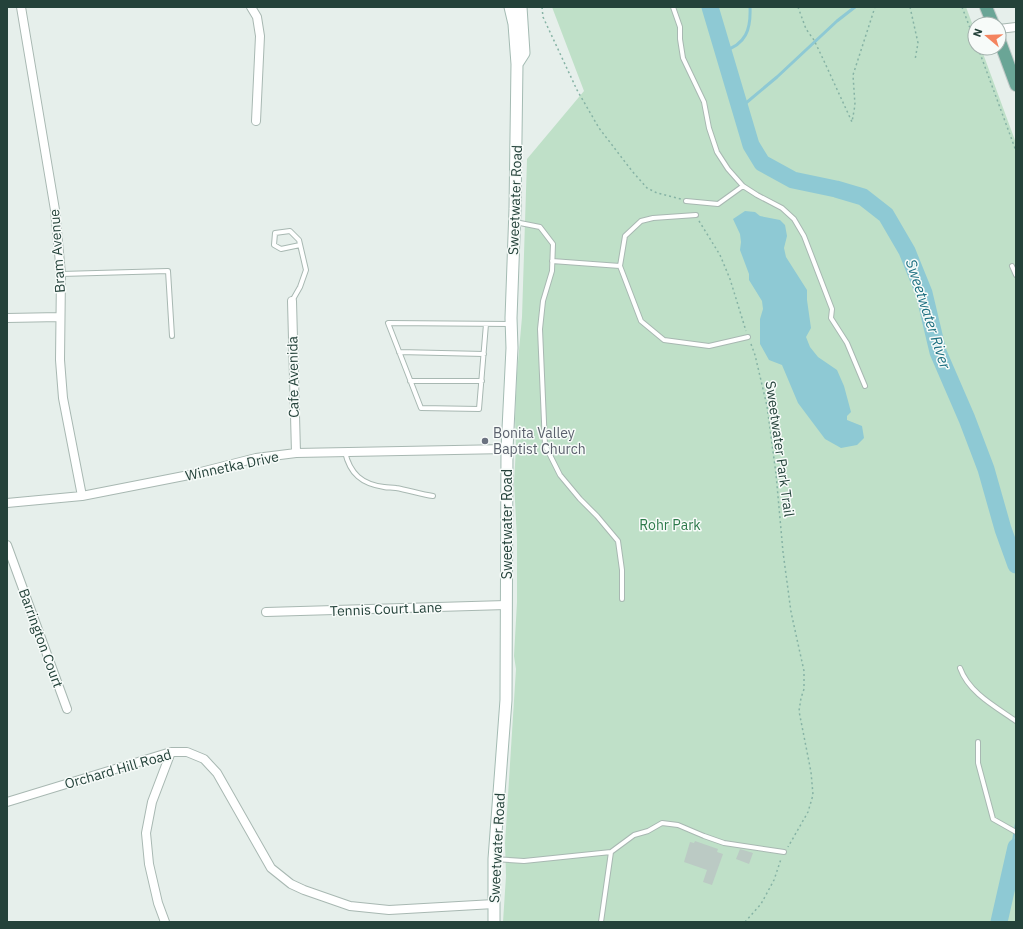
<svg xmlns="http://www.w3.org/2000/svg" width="1023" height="929" font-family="'IBM Plex Sans',sans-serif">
	<rect width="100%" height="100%" fill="#e6efeb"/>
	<!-- green -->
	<path fill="#bfe0c8" d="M552,7h414l9,24v17h6l35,95v779h-513l3,-46 -1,-33 11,-174 -2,-13 3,-54v-63l-3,-57 2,-34 -1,-29 2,-46 5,-56 5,-158 57,-68z"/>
	<!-- water -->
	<path fill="#8ec9d4" d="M745,211l10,1 5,4 20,4 5,5 2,11 -3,12 2,9 21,33v10l4,28 -5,9 4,10 8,10 19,13 7,16 7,26 -4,4v4l15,6 2,12 -7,7 -16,3 -16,-9 -27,-36 -16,-38 -13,-5 -9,-16v-25l3,-10 -1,-8 -13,-21v-6l-9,-24 1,-8 -1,-8 -7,-15z
		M1016,817c0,36 -11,71 -21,105h-4l14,-40z"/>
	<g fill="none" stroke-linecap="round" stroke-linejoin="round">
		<!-- stream -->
		<path stroke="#8ec9d4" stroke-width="3" d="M723,51c23,-6 28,-22 27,-44
			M740,108l37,-31 60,-56 18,-14"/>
		<!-- river -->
		<path stroke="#8ec9d4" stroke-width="17" d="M710,7l41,138 11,18 31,17 43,9 27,8 23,18 21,36 17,42 14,59 29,67 19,50 17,60 13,36
			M999,922l17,-75"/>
	</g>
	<!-- building -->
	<path fill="#bbcac4" d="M695,841l23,8 -1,3 6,2 -11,31 -9,-3 4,-12 -23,-8 6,-20 4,1z
		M740,849l13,4 -4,11 -13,-5z"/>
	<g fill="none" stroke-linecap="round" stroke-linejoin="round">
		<!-- lane casing -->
		<g stroke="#a8b8b2" stroke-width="6">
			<path id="lane" d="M673,7l7,20v12l3,19 21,44 5,26 8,24 11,17 15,17 14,9 25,13 12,11 10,17 28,73 -1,9 16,25 18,43
				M686,201l32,3 25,-18
				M515,222l25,5 13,17 -1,27 -9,30 -3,28 5,116 15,30 20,24 17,17 21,25 4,29v29
				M552,261l68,5 21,55 23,19 45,6 39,-9
				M620,266l5,-30 16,-15 12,-3 43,-3
				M1012,266l4,9
				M61,274l107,-3 4,65
				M292,301l8,-14 6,-17 -7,-30 -9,-9 -15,2 -1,12 7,4 19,-4
				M486,324l-7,85 -58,-1 -33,-85 122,1
				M399,352l85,2
				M410,381h72
				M345,452c5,22 17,32 39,35 4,1 8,0 12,1 12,2 24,6 37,8
				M960,668c9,25 36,39 56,53
				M978,742v21l15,56 23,13
				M611,852l23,-17 14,-4 14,-8 16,2 26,11 20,7 60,9
				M494,859l30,2 87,-9 -10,70"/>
		</g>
		<!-- street casing -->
		<g stroke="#a8b8b2" stroke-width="10">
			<path id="street" d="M21,7l34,203 6,64 -1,86 3,38 19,98
				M251,7l6,10 3,19 -4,85
				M999,29l17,-2
				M292,301l4,152
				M7,318l53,-1
				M7,503l75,-7 107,-21 67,-17 40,-5 211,-4
				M7,545l60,164
				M266,612l240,-7
				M7,802l164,-50h16l17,7 13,14 54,95 20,16 13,6 46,16 39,4 105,-6
				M165,922l-7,-19 -9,-39 -3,-31 6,-31 19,-50"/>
		</g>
		<!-- secondary casing -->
		<g stroke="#a4bbb3" stroke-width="13">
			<path id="secondary" d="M517,64l7,-11 -3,-46
				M494,922v-63l12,-159 1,-251 5,-101 -1,-30 4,-109 2,-145 -3,-40 -4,-17"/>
		</g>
		<!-- primary casing -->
		<g stroke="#c2cac8" stroke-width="14">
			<path id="primary" d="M986,7l7,17
				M999,39l17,46"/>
		</g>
		<!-- path -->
		<path stroke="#86b3a5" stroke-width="1.5" stroke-dasharray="2 3" stroke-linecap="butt" d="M542,7l1,10 34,73 22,38 33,43 15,17 10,5 24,6
			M798,7l8,22 8,11 10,21 28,61 3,-17 -2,-30 22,-68
			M910,7l8,36 -3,17
			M962,7l13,34
			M978,48l38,103
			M699,221l21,34 10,24 16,52
			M751,344l4,11 12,51 9,68 7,78 8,60 13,59v18l-3,9 -2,13 12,61 2,23 -5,17 -20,35
			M745,922l16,-18 13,-24 7,-21"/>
		<!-- lane -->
		<use href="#lane" stroke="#fff" stroke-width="4"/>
		<!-- street -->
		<use href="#street" stroke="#fff" stroke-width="8"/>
		<!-- secondary -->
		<use href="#secondary" stroke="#fff" stroke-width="11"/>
		<!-- primary -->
		<use href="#primary" stroke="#6aa596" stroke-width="12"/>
	</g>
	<!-- markers -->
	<circle fill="#6b7280" stroke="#f7fbf9" stroke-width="1.5" cx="485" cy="441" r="4"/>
	<g text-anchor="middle" stroke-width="3" stroke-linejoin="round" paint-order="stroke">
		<!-- street labels -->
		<g font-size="14" fill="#24423a" stroke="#f7fbf9">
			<text transform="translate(515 200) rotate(-88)" y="5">Sweetwater Road</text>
			<text transform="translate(57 251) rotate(-94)" y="5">Bram Avenue</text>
			<text transform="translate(293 377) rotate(-91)" y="5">Cafe Avenida</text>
			<text transform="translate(780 449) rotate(82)" y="5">Sweetwater Park Trail</text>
			<text transform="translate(232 466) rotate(-12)" y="5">Winnetka Drive</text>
			<text transform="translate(507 524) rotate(-90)" y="5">Sweetwater Road</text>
			<text transform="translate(386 609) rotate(-2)" y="5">Tennis Court Lane</text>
			<text transform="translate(41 638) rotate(70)" y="5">Barrington Court</text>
			<text transform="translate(118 769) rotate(-16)" y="5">Orchard Hill Road</text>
			<text transform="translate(497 848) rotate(-87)" y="5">Sweetwater Road</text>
		</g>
		<!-- worship labels -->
		<g font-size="14" fill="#5b616d" stroke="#f7fbf9" text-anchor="start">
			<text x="493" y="438">Bonita Valley<tspan x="493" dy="16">Baptist Church</tspan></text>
		</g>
		<!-- park labels -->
		<g font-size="14" fill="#2d7a4b" stroke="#f7fbf9">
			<text x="670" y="530">Rohr Park</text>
		</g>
		<!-- water labels -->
		<g font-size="15" font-style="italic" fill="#1c6f80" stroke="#f7fbf9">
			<text transform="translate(928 314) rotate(72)" y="5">Sweetwater River</text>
		</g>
	</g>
	<!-- border -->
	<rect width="1023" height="929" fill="none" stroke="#24423a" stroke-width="16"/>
	<!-- north arrow -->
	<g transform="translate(987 36) rotate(289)"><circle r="19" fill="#f7fbf9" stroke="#a3b1ad"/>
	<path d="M0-3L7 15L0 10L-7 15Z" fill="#f4845f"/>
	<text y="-6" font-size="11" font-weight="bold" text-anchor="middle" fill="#24423a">N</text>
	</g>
</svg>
